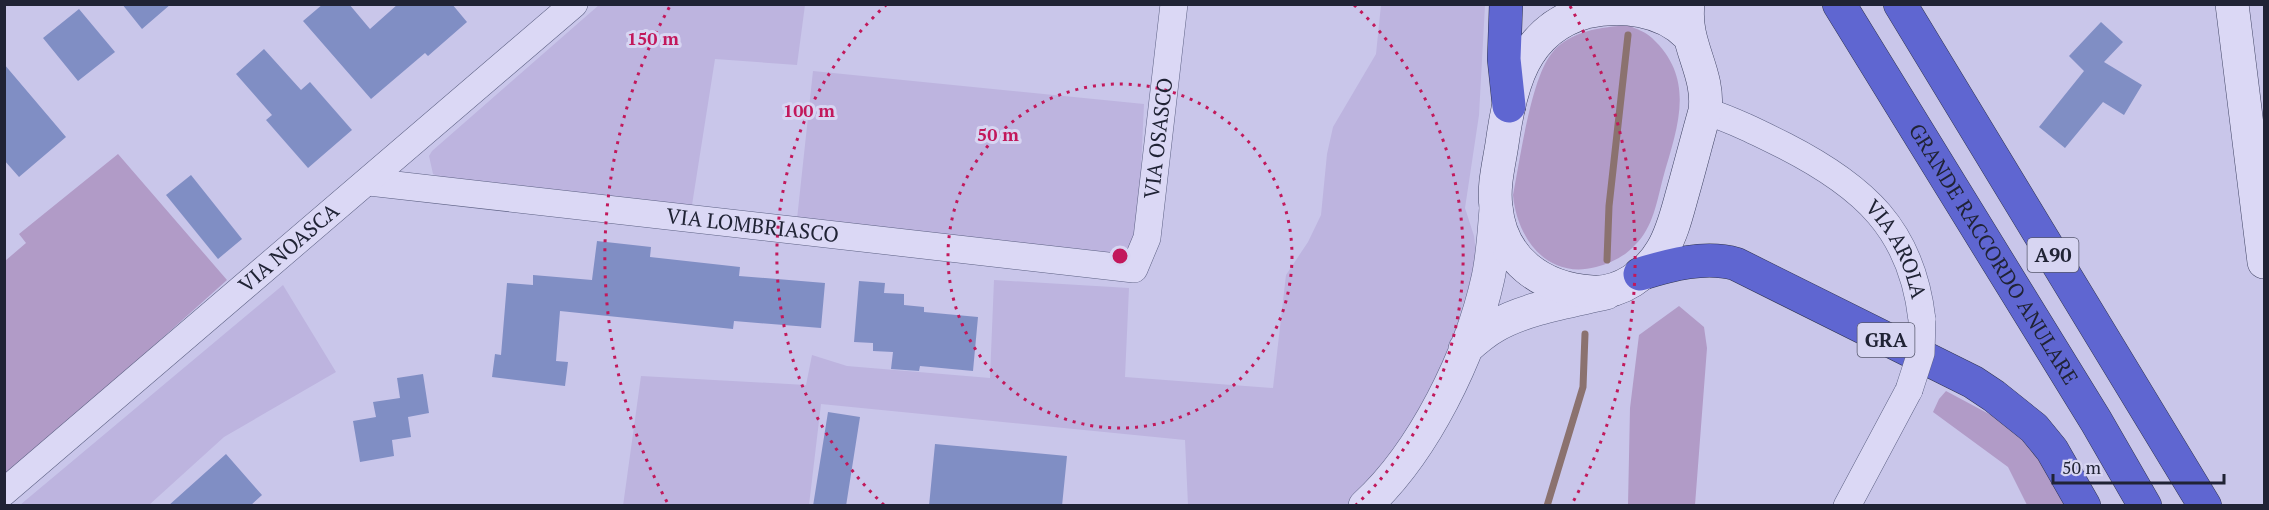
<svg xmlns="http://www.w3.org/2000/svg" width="2269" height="510" font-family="'PT Serif',serif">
	<rect width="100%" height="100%" fill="#c9c6ea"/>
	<!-- farmland -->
	<path fill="#bdb4df" d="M599,5h206l-8,60 -82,-6 -23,146 -246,-26 -13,-5 -4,-18 3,-5z
		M1381,5h104l-6,110 -14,93 9,28 3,23 -24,78 -41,102 -61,66h-163l-3,-65 -364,-36 -12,101 -186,1 18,-130 165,9 6,-30 35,11 143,12 4,-98 135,8 -4,89 148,11 13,-113 22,-33 13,-27 6,-61 6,-27 43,-73z
		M813,71l331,33 -6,128 -7,14 -12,6 -17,3 -305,-36z
		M283,285l53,87 -112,65 -75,68h-129z"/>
	<!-- green -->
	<path fill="#b19bc7" d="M1628,25c8,4 18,7 24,13 45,42 25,90 11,140 -6,23 -10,50 -28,67 -11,12 -24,18 -39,22 -48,13 -79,-28 -83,-72 7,-35 18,-117 39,-142 17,-22 50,-26 76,-28z
		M118,154l109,126 -222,199v-218l21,-18 -7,-9z
		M1679,306l25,21 3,21 -12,157h-67l2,-97 9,-73z
		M1946,391l88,47 38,67h-45l-19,-38 -75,-55 6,-13z"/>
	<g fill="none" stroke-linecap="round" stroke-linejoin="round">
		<!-- stream -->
		<path stroke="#8b726f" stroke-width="7" d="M1607,260l2,-54 19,-171
			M1547,506l36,-119 2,-53"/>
	</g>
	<!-- building -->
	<path fill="#808ec4" d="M122,4h49l-29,25z
		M323,4h26l21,25 28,-25h54l15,18 -39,34 -3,-3 -54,46 -68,-78z
		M79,9l36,43 -37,29 -35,-43z
		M2101,22l22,20 -19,20 38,23 -18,30 -21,-13 -38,46 -26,-21 45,-56 -15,-15z
		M264,49l37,41 9,-8 42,48 -44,38 -42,-48 6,-5 -36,-41z
		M4,64l62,73 -47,40 -15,-17z
		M191,175l51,64 -24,20 -52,-64z
		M597,241l54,6 -1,10 90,10 -1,9 86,7 -4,45 -87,-7 -1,8 -173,-18 -4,50 12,1 -3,24 -73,-9 3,-23 6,1 6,-72 26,2v-10l59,5z
		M859,281l26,2 -1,10 20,1v11l20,2v5l54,5 -5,54 -53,-5 -1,5 -28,-2 2,-17 -20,-1v-8l-19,-1z
		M423,374l6,39 -21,4 3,20 -19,3 2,16 -34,6 -7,-41 23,-4 -3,-15 27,-4 -3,-20z
		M828,412l32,5 -14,89h-33z
		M935,444l132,12 -5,50h-133z
		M226,454l36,41 -12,11h-82z"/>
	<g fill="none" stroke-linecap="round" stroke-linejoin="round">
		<!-- minor casing -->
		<g stroke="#5d6184" stroke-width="28">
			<g id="minor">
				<path id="s1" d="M1705,111c28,9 54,22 80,35 78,40 127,83 137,174"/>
				<path id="s2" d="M369,182l765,87 13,-31 27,-234"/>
				<path id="s3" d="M4,492l570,-488"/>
				<path d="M1847,506l62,-116"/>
			</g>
		</g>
		<!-- tertiary casing -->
		<g stroke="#5d6184" stroke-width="34">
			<path id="tertiary" d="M1465,349c10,-9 19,-17 30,-23 31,-18 77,-25 111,-33
				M1365,506c59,-54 106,-151 123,-228 5,-23 6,-46 8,-69"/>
		</g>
		<!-- secondary casing -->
		<g stroke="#414565" stroke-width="34">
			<path id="secondary" d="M1688,4c-5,41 22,68 17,107 -8,28 -15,56 -23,84 -5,18 -10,39 -20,55 -14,24 -42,44 -70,42 -50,-3 -91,-32 -96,-85 -3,-21 3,-43 6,-63 8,-57 21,-115 84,-132 35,-8 77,-3 102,23
				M2232,4l32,258"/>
		</g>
		<!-- motorway casing -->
		<g stroke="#313652" stroke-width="34">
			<g id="motorway">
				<path d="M1506,4l-2,55 5,47"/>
				<path id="s4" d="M1839,4l257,417 49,85"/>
				<path d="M1900,4l305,502"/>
				<path d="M1640,274c30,-9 65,-19 96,-10l237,118 21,14 40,32 18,22 32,56"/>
			</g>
		</g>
		<!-- minor -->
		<use href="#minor" stroke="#dbd8f5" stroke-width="27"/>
		<!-- tertiary -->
		<use href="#tertiary" stroke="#dbd8f5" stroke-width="33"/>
		<!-- secondary -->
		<use href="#secondary" stroke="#dbd8f5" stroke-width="33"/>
		<!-- motorway -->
		<use href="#motorway" stroke="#5f66d1" stroke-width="33"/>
		<!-- minor-bridge casing -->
		<g stroke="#5d6184" stroke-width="28" stroke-linecap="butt">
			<path id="minor-bridge" d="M1909,390l12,-37 1,-33"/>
		</g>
		<!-- minor-bridge -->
		<use href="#minor-bridge" stroke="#dbd8f5" stroke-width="27"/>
	</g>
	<!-- distance rings -->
	<g fill="none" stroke="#c2185b" stroke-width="3" stroke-dasharray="3 6">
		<circle cx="1120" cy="256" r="172"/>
		<path d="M884 505A343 343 0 0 1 886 5M1354 5A343 343 0 0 1 1356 505"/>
		<path d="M667 502A515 515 0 0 1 670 6M1570 6A515 515 0 0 1 1573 502"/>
	</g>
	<g text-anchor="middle" stroke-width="6" stroke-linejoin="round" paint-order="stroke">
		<!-- shield labels -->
		<g fill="#d7d5f2" stroke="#57586e" stroke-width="1.5">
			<rect x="2027.5" y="238" width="51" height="34" rx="4.5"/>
			<rect x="1857.5" y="323" width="57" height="34" rx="4.5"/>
		</g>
		<g font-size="20" font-weight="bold" fill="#202335">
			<text x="2053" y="262">A90</text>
			<text x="1886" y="347">GRA</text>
		</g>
		<!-- street labels -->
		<g font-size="21" fill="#202335" stroke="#d7d5f2">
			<text dy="7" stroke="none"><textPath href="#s2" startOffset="904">VIA OSASCO</textPath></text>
			<text dy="7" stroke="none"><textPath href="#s2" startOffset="386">VIA LOMBRIASCO</textPath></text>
			<text dy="7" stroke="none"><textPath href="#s3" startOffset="375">VIA NOASCA</textPath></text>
			<text dy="7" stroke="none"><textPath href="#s1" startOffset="244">VIA AROLA</textPath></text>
			<text dy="7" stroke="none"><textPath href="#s4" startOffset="294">GRANDE RACCORDO ANULARE</textPath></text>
		</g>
	</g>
	<circle cx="1120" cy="256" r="9" fill="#c2185b" stroke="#d7d5f2" stroke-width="3"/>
	<g font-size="18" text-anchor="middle" font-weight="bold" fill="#c2185b" stroke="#d7d5f2" stroke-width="6" stroke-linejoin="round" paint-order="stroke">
		<text x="653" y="45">150 m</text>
		<text x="809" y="117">100 m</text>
		<text x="998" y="141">50 m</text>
	</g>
	<!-- border -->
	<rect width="2269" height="510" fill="none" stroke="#202335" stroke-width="12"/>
	<!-- scale -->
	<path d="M2053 474v9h171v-9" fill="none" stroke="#202335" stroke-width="3"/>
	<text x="2062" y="474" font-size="18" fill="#202335" stroke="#d7d5f2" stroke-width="4.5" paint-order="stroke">50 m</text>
</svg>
